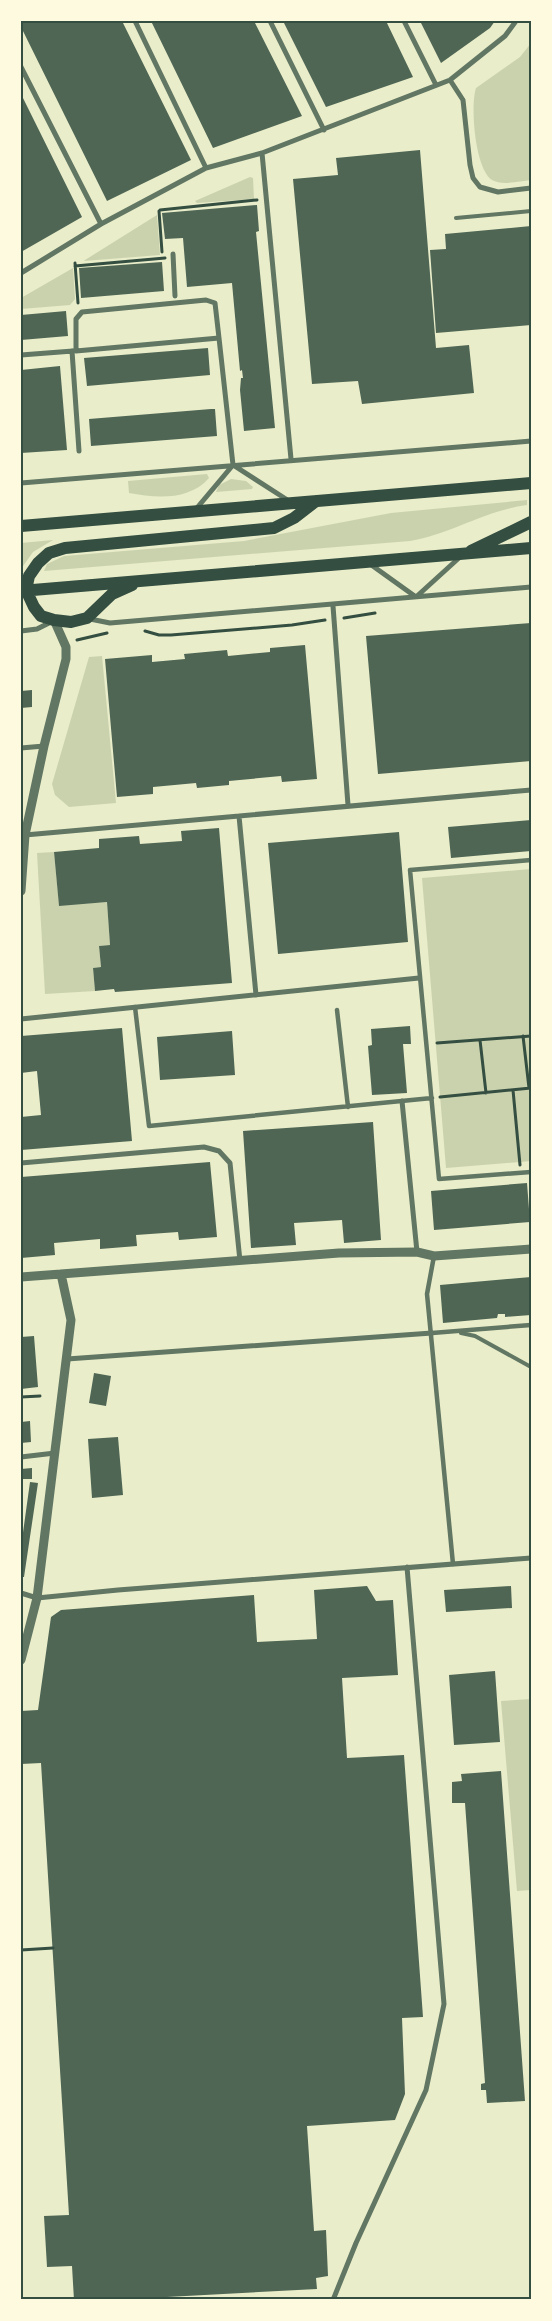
<svg xmlns="http://www.w3.org/2000/svg" width="552" height="2321" font-family="'Fira Sans',sans-serif">
	<rect width="100%" height="100%" fill="#e9edc9"/>
	<!-- green -->
	<path fill="#cad2ad" d="M531,43v137c-11,1 -29,6 -39,0 -17,-11 -22,-74 -16,-92l44,-31z
		M250,177l3,1 1,21 -57,4 -2,-2z
		M157,215l3,40 -76,6 1,-1z
		M73,268l2,31 -5,6 -49,4v-11z
		M207,474l2,4c-20,23 -53,20 -80,15l-1,-12z
		M231,479l15,2 7,6 -1,2 -36,3 3,-7z
		M527,500v5c-41,5 -76,29 -117,36l-366,30 3,-7 17,-8 180,-15 147,-28z
		M53,540l-20,12 -12,17v-26z
		M102,656l14,147 -47,4 -14,-12 -3,-11 37,-127z
		M54,852l5,53 48,-3 3,43 -11,1 2,21 -8,1 2,23 -50,3 -8,-141z
		M531,869v292l-85,7 -24,-290z
		M531,1699v191l-14,1 -16,-190z"/>
	<!-- building -->
	<path fill="#4f6655" d="M21,21h101l69,139 -84,41 -86,-174z
		M151,21h103l48,95 -89,32z
		M283,21h103l27,56 -87,30z
		M420,21h75l-5,7 -49,35z
		M21,94l61,123 -61,35z
		M420,150l16,198 33,-3 5,48 -112,11 -4,-23 -46,3 -19,-205 45,-4 -2,-17z
		M257,205l2,26 -3,1 19,196 -31,3 -4,-41 1,-12h2l-1,-8 -2,1 -8,-88 -45,4 -4,-49 -18,1 -3,-26z
		M531,226v99l-95,8 -6,-83 16,-1 -1,-15z
		M162,262l2,29 -83,7 -2,-30z
		M66,311l2,25 -47,4v-25z
		M208,348l2,27 -123,11 -3,-28z
		M60,366l7,84 -46,3v-83z
		M211,409h4l2,27 -126,10 -2,-27z
		M531,623v138l-153,13 -12,-138z
		M305,645l12,134 -35,3 -1,-6 -52,5v4l-32,3 -1,-5 -43,4v7l-36,3 -12,-138 47,-4v7l33,-3 -1,-5 43,-4 1,6 42,-4v-4z
		M32,690v17l-11,1v-17z
		M531,820v31l-80,7 -3,-31z
		M219,828l13,155 -117,9 -1,-3 -19,2 -2,-23 8,-1 -2,-21 11,-1 -3,-43 -48,4 -5,-54 45,-4v-9l40,-3 1,8 42,-3 -1,-10z
		M399,832l9,110 -130,12 -10,-111z
		M410,1026l1,18h-8l4,49 -35,2 -4,-49 4,-1 -1,-16z
		M122,1028l10,113 -111,9v-33l20,-2 -4,-44 -16,2v-37z
		M232,1031l3,44 -75,5 -3,-43z
		M373,1122l8,118 -37,3 -2,-23 -48,3 2,22 -45,3 -8,-117z
		M210,1162l7,75 -38,3 -1,-8 -42,3 1,11 -37,3v-10l-46,4 1,12 -34,3v-81z
		M527,1183l3,39 -96,8 -3,-39z
		M531,1277v38l-26,2v-3h-7l-1,4 -54,5 -3,-38z
		M34,1336l4,51 -17,2v-52z
		M94,1373l17,3 -5,30 -17,-3z
		M30,1421l1,21 -10,1v-21z
		M118,1437l5,58 -31,3 -4,-59z
		M32,1468v11h-11v-10z
		M30,1482l8,1 -14,94h-3v-30z
		M367,1586l9,15 17,-1 5,75 -56,3 5,80 57,-3 19,262 -21,1 3,76 -10,26 -88,6 7,105 12,-1 2,46 -12,2 1,11 -206,11h-37l-2,-34 -25,1 -3,-51 25,-1 -28,-452 -20,1v-53l17,-1 13,-93 10,-7 193,-15 3,47 60,-3 -3,-49z
		M511,1586l1,22 -66,4 -2,-22z
		M495,1671l5,71 -46,3 -5,-70z
		M501,1771l24,330 -38,2 -1,-13h-5v-6l4,-1 -20,-280h-13v-21l10,-1 -1,-7z"/>
	<g fill="none" stroke-linecap="round" stroke-linejoin="round">
		<!-- path -->
		<path stroke="#344e41" stroke-width="3" d="M160,210l97,-10
			M159,211l3,41
			M75,263l3,40
			M75,266l90,-8
			M344,618l31,-5
			M145,631l14,4h12l121,-10 33,-5
			M77,640l30,-7
			M523,1036l6,52
			M480,1040l6,53
			M437,1043l94,-7
			M513,1090l7,75
			M440,1097l91,-9
			M21,1397l19,-1
			M21,1950l32,-2"/>
		<!-- service -->
		<path stroke="#617663" stroke-width="4" d="M456,218l75,-7
			M461,1333l14,3 56,31"/>
		<!-- pedestrian -->
		<path stroke="#617663" stroke-width="4.5" d="M531,860l-121,10 29,309 92,-7
			M135,1007l14,119 283,-28
			M337,1010l11,97
			M434,1256l-7,38 26,270
			M432,1333l99,-8"/>
		<!-- minor -->
		<path stroke="#617663" stroke-width="5" d="M135,21l71,147
			M270,21l54,109
			M404,21l32,64
			M21,67l80,157
			M450,80l13,20 7,65 3,13 7,9 18,5 33,-4
			M262,153l29,306
			M173,254l2,42
			M21,273l80,-49 105,-56 56,-15 188,-73 55,-44 11,-15
			M206,300l9,3 4,35 -143,13v-32l6,-7z
			M72,351l7,100
			M21,355l52,-4
			M233,465l56,36
			M21,483l510,-42
			M196,509l37,-44 -14,-127
			M370,564l46,33 44,-40
			M333,606l15,199
			M90,619l20,4 421,-36
			M21,631l16,-2 14,-7
			M21,748l23,-2
			M239,816l17,179
			M25,835l506,-45
			M21,1019l398,-41
			M402,1101l15,151
			M21,1163l183,-16 15,4 11,12 10,98
			M67,1359l365,-26
			M21,1457l34,-4
			M21,1593l16,5 81,-8 413,-32
			M333,2300l23,-57 70,-153 18,-86 -37,-437"/>
		<!-- tertiary -->
		<path stroke="#617663" stroke-width="9" d="M21,891l4,-56 19,-89 22,-87v-12l-12,-27
			M21,1277l318,-24 78,-1 17,4 97,-7
			M21,1660l16,-62 34,-278 -10,-46"/>
		<!-- primary -->
		<path stroke="#344e41" stroke-width="12" d="M21,526l510,-43
			M471,551l60,-29
			M132,585l-20,9 -25,24 -16,4 -17,-2 -13,-4 -7,-9 -8,-17 3,-14 9,-13 11,-10 16,-5 209,-20 20,-10 22,-17
			M21,591l510,-43"/>
	</g>
	<!-- border -->
	<rect width="552" height="2321" fill="none" stroke="#fefae0" stroke-width="45"/>
	<rect x="22" y="22" width="508" height="2276" fill="none" stroke="#344e41" stroke-width="2"/>
</svg>
